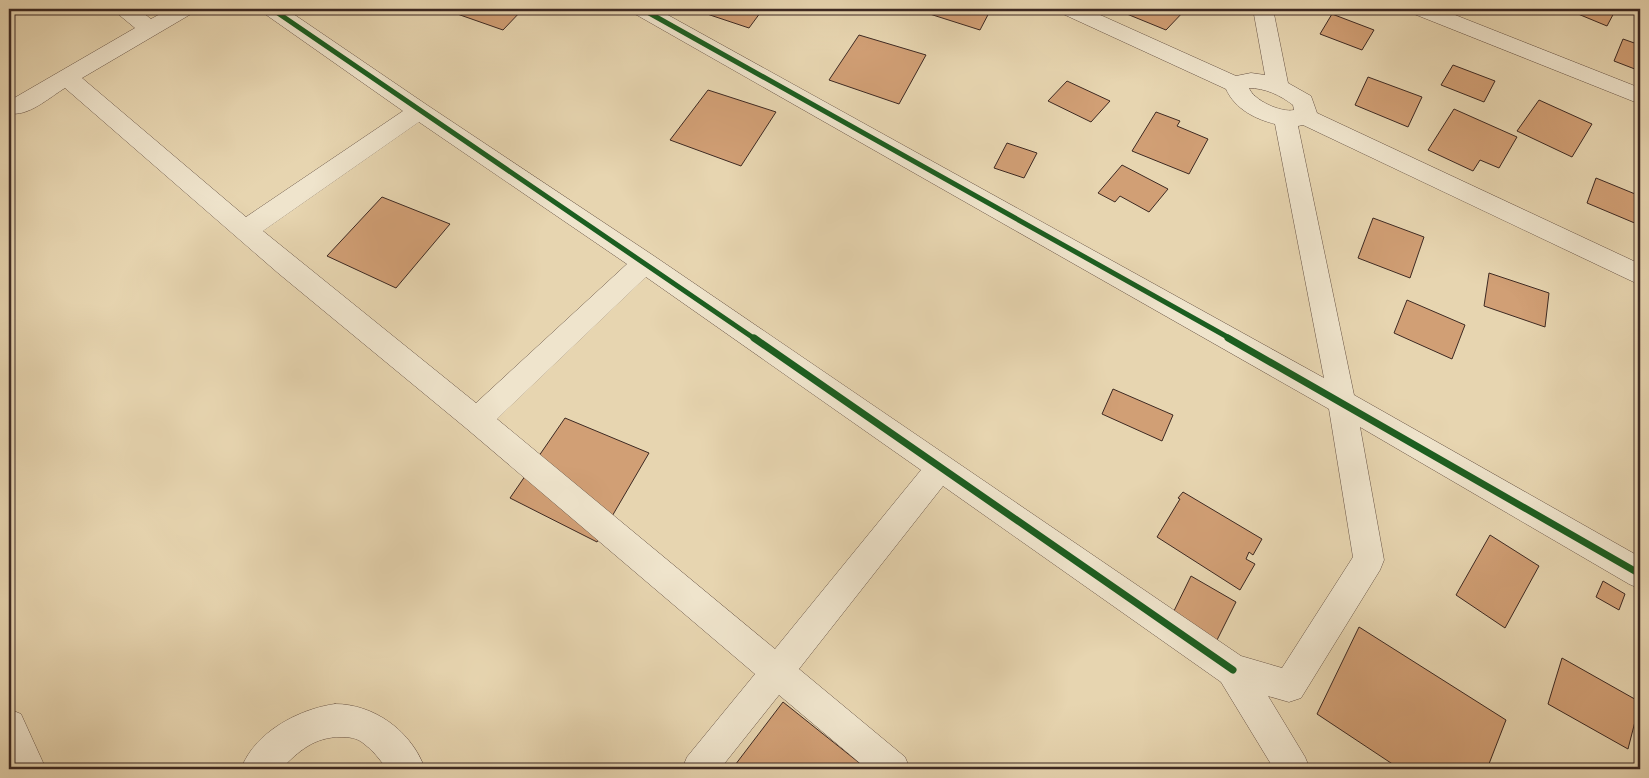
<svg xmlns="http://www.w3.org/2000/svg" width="1649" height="778" font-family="'Libre Caslon Text',serif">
	<rect width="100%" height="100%" fill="#e7d5b0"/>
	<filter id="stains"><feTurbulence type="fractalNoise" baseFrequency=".004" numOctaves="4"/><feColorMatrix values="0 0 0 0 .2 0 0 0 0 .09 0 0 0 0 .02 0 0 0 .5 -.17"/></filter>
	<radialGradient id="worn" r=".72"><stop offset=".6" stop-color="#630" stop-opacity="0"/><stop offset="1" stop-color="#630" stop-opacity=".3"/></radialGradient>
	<!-- building -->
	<path fill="#d19f75" stroke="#3d2922" d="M443,9h80l-20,21z
		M692,9h71l-14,19z
		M914,9h77l-11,21z
		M1125,9h61l-20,21 -44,-18z
		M1566,9h50l-9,17z
		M1332,14l42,16 -12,20 -42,-16z
		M859,35l67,20 -27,49 -70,-24z
		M1623,39l17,6v26l-26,-10z
		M1453,65l42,16 -11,21 -43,-17z
		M1368,77l54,20 -14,30 -53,-22z
		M1067,81l43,20 -19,21 -43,-21z
		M708,90l68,22 -35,54 -71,-26z
		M1539,100l53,24 -20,33 -55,-26z
		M1454,109l63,28 -18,31 -19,-8 -7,11 -45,-21z
		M1156,112l24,9 -3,5 31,13 -19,35 -57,-23z
		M1007,143l30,10 -13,25 -30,-10z
		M1122,165l46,24 -19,23 -29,-16 -5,6 -17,-9z
		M1596,178l44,18v18l-3,10 -50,-21z
		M382,197l68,27 -54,64 -69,-32z
		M1373,218l51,19 -14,41 -52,-20z
		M1489,273l60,20 -4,34 -61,-21z
		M1407,300l58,25 -13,34 -58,-26z
		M1640,353v35l-5,-2z
		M1113,389l60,26 -11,26 -60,-27z
		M565,418l84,35 -52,89 -87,-44z
		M1183,492l79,47 -9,16 -4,-3 -3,7 9,5 -15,26 -83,-53 23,-38 -2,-1z
		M1490,535l49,31 -34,62 -49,-33z
		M1191,576l45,26 -20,40 -44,-27z
		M1603,581l22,13 -6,16 -23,-13z
		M1359,627l147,93 -19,49h-87l-83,-55z
		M1562,658l78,44 -12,47 -80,-45z
		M783,702l84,67h-135z"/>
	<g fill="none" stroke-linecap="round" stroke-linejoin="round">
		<!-- minor casing -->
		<g stroke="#685446" stroke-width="1">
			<path id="minor" d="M115,9h23l13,10 18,-10h25l-3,5 -109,64 164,139 157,-106 -138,-97 -3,-5h24l141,96 227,151 587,400 41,12 71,-111 -24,-148 -694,-395 -3,-5h25l667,369 -49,-254c-20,-5 -40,-15 -49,-35l-163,-75 -3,-5h27l149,67 15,-3 14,2 -12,-66h20l15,74 23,13 6,17 323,151v21l-337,-160 -5,1 56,269 286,162v32l-11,-5 -269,-157 24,133 -4,10 -79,128 -12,4 -21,-6 37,61 5,12h-36l-53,-87 -278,-196 -144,183 106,88 5,12h-43l-88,-74 -59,74h-38l5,-12 68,-83 -288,-245 -189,-156 -213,-185c-15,9 -38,30 -56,25v-12l126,-73 -17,-14zM1249,88c16,0 31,7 44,17l1,5c-13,3 -41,-10 -45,-22zM419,122l208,142 -151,139 -213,-172zM646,277l275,193 -146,179 -278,-230z
				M1411,9h29l200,79v16l-226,-90z
				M335,704c40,0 77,28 90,65h-38c-7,-9 -14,-19 -24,-26 -6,-5 -14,-6 -22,-6 -27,0 -42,14 -60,32h-40c13,-36 57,-60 94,-65z
				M9,709l12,5 25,55h-35l-2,-6z"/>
		</g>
		<!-- minor -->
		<use href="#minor" fill="#efe4cc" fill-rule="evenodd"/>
		<!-- cycleway-far1 casing -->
		<g stroke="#efe4cc" stroke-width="8">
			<path id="cycleway-far1" d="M272,9l483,330
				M642,9l589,330"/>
		</g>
		<!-- cycleway casing -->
		<g stroke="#efe4cc" stroke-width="10">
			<path id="cycleway" d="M754,338l479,332
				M1228,338l412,236"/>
		</g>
		<!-- cycleway-far1 -->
		<use href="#cycleway-far1" stroke="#1b5e20" stroke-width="5"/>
		<!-- cycleway -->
		<use href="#cycleway" stroke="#1b5e20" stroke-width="7"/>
	</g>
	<!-- margin -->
	<rect width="1649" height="778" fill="none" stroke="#e7d5b0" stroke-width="30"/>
	<rect x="10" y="10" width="1629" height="758" fill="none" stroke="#3d2922" stroke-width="2.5"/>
	<rect x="15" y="15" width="1619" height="748" fill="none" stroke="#3d2922"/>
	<rect width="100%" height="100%" filter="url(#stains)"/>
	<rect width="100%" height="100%" fill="url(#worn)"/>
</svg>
